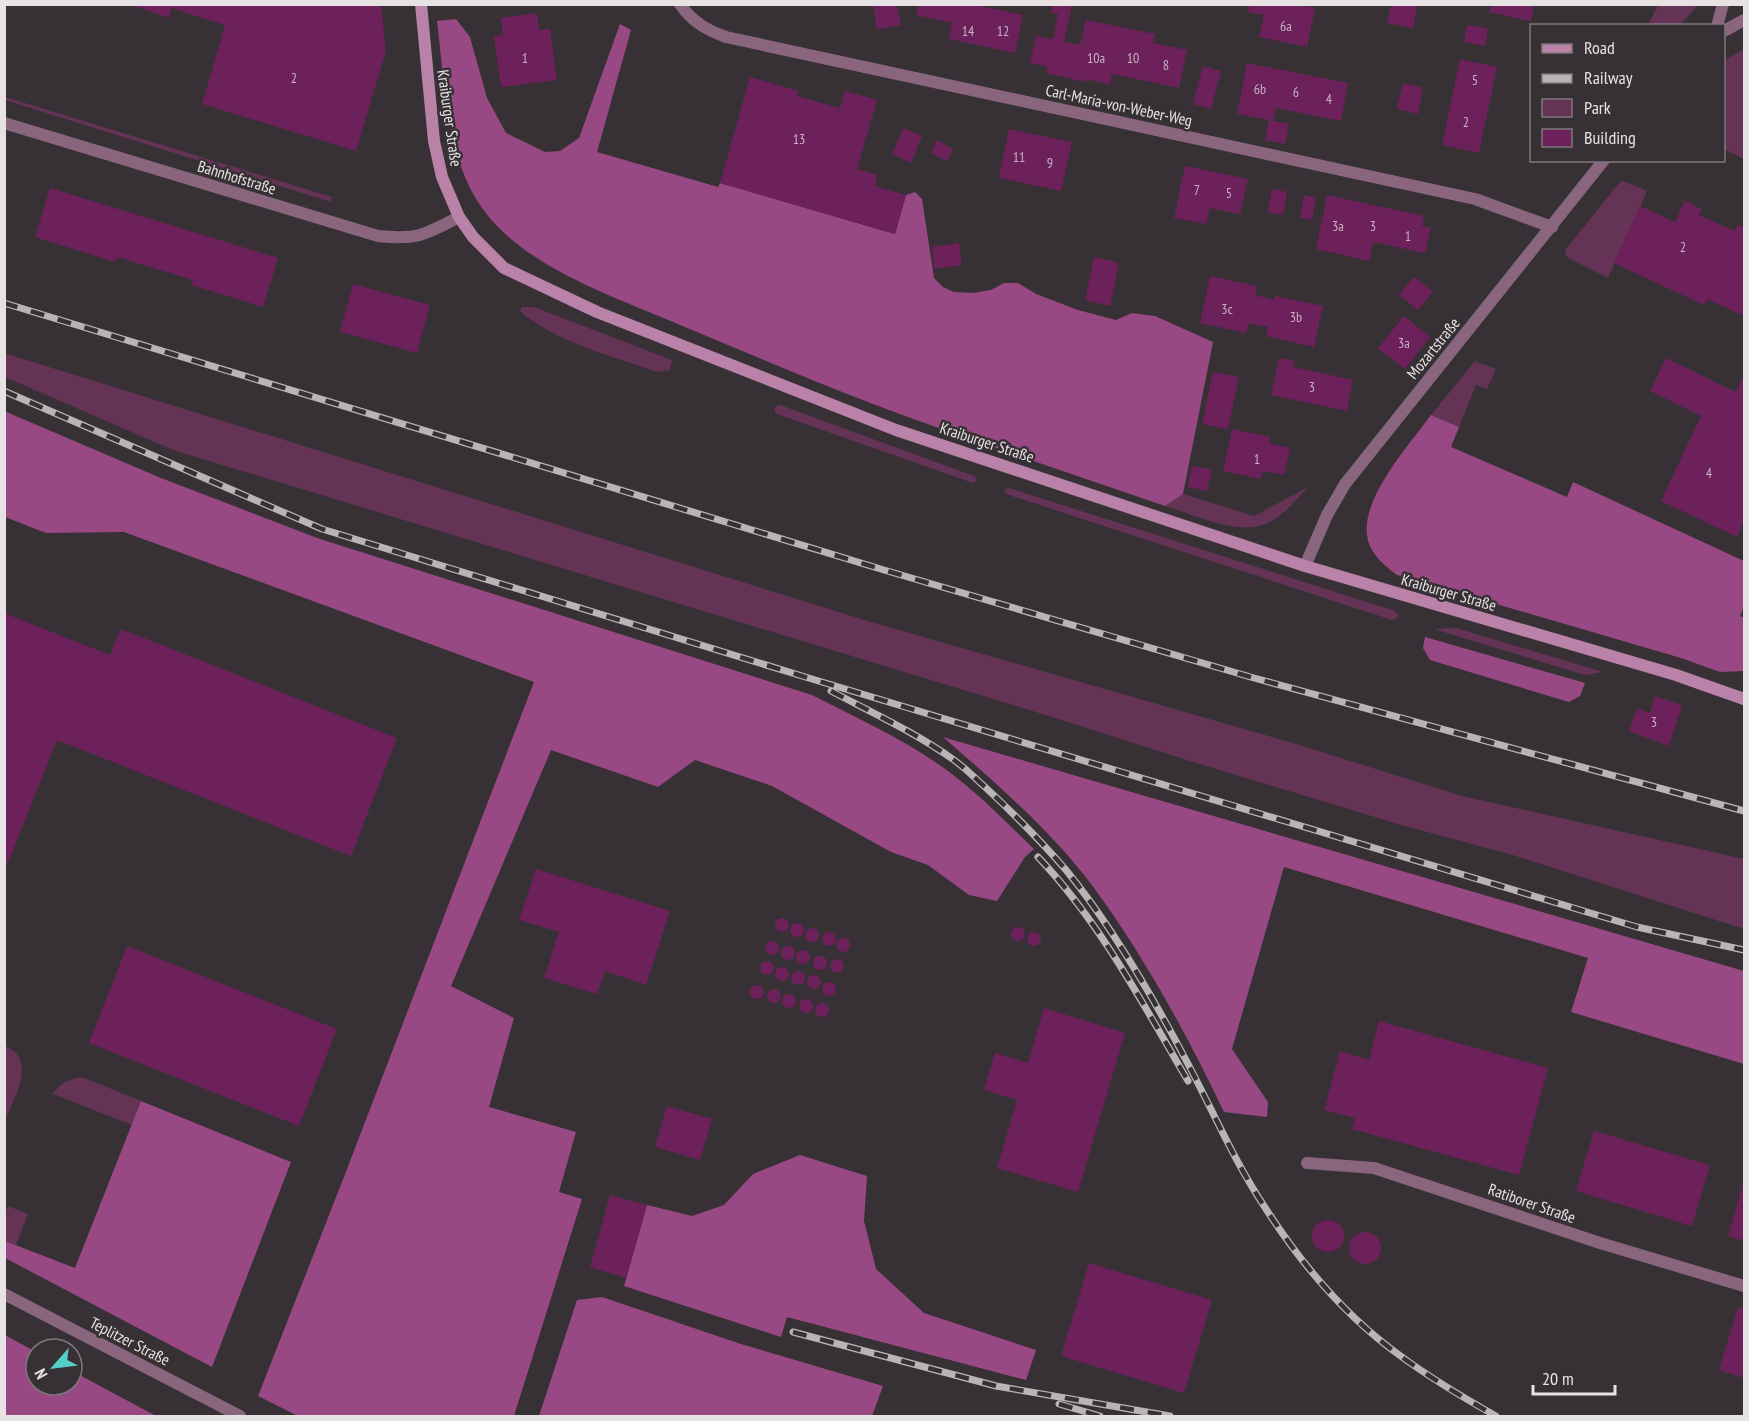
<svg xmlns="http://www.w3.org/2000/svg" width="1749" height="1421" font-family="'PT Sans Narrow',sans-serif">
	<rect width="100%" height="100%" fill="#373135"/>
	<!-- green -->
	<path fill="#643356" d="M1658,5v-1l40,1 -18,20h-32z
		M1744,49v110l-20,-10v-88z
		M5,97l327,100 -1,5 -326,-102z
		M1623,181l24,10 -39,87 -38,-19 -5,-5 1,-5 53,-66z
		M522,307h12l138,53 -2,10 -13,2c-42,-15 -104,-31 -137,-61z
		M4,353l867,269 425,122 166,52 282,63v70l-228,-73 -118,-32 -205,-62 -144,-46 -876,-266 -168,-73z
		M1475,361l21,8 -9,20 -11,-4 -17,42 -28,-12z
		M780,405l194,71 3,3 -1,3 -3,1 -196,-69 -3,-3 2,-5z
		M1308,487c-13,14 -25,30 -43,37 -28,12 -72,-10 -100,-18l18,-12 71,22z
		M1009,488l386,123 3,4 -2,4 -4,1 -386,-126 -2,-4z
		M1456,628l147,44 -18,3 -151,-46z
		M5,1046c33,13 9,52 0,75z
		M82,1077l59,24 -9,24 -79,-31c8,-12 15,-14 29,-17z
		M8,1206l20,8 -12,31 -11,-4 -1,-25z"/>
	<!-- forest -->
	<path fill="#984983" d="M456,19l14,18 17,61 19,35 39,19 15,-1 19,-13 41,-114 11,6 -34,122 121,35 2,-4 175,51 11,-39 9,-3 7,7 12,79 9,9 11,5 19,1 18,-3 13,-7h14l18,11 42,16 38,10 16,-7 23,3 58,26 -30,152 -18,12c-87,-30 -174,-59 -260,-90 -74,-27 -148,-59 -220,-89 -65,-28 -157,-58 -200,-115 -40,-53 -40,-128 -48,-191z
		M4,411l157,67 159,61 492,156c47,24 98,47 140,79 30,23 55,49 82,75l-9,8 -28,44 -28,-6 -41,-30 -37,-13 -119,-66 -77,-26 -37,27 -107,-37 -100,236 63,32 -25,89 87,25 -17,60 23,7 -68,217h-216l-40,-20 84,-214 192,-500 -410,-150 -78,1 -41,-16z
		M1431,415l28,12 -8,20 116,50 6,-15 171,79v45l-4,10 4,2v53l-24,1 -39,-14 -284,-83c-13,-10 -28,-22 -30,-40 -5,-38 42,-90 64,-120z
		M1425,637l160,46 -5,13 -11,6 -139,-42 -7,-12z
		M943,737l801,234v93l-173,-52 17,-54 -304,-91 -52,182 36,53 -1,15 -43,-5c-35,-73 -75,-147 -122,-213 -43,-62 -103,-113 -159,-162z
		M141,1101l150,61 -79,205 -207,-109v-17l70,27z
		M800,1155l67,21 -3,45 12,48 48,44 112,37 -10,30 -239,-63 -6,20 -157,-51 23,-81 45,11 32,-11 29,-31z
		M602,1297l139,47 142,42 -11,30h-333l38,-116z
		M5,1335l31,17v33h36v-14l84,45h-151z"/>
	<!-- building -->
	<path fill="#6c215a" d="M128,4h253l5,47 -30,100 -154,-47 23,-79 -54,-17 -2,10z
		M897,4l4,21 -24,4 -4,-24z
		M918,4h54l51,11 -8,38 -66,-14 3,-16 -36,-8z
		M1053,4h19l-8,38 16,3 6,-25 69,14 -2,9 34,7 -8,38 -67,-14 -2,11 -24,-6 -1,3 -39,-9 1,-6 -17,-4 6,-27 17,3 5,-25 -7,-1z
		M1249,4h50l16,4 -8,39 -48,-10 5,-22 -16,-3z
		M1391,4h27l-5,24 -26,-5z
		M1491,5h43l-3,16 -42,-9z
		M537,13l2,17 11,-1 7,51 -56,7 -7,-51 9,-1 -2,-17z
		M1467,25l21,4 -3,17 -21,-4z
		M1460,59l37,8 -18,86 -37,-8z
		M1247,63l101,20 -7,38 -65,-13 -3,13 16,3 -4,20 -20,-4 4,-20 -32,-6z
		M1203,66l18,5 -10,38 -18,-5z
		M750,77l48,14 -1,5 43,12 5,-17 32,9 -20,69 20,6 -2,11 31,9 -11,39 -175,-51z
		M1403,83l20,5 -5,26 -21,-5z
		M903,128l19,8 -11,27 -19,-9z
		M1009,129l63,13 -11,49 -62,-13z
		M937,140l16,9 -6,12 -16,-8z
		M1185,166l63,13 -8,35 -30,-6 -4,16 -32,-6z
		M50,188l228,70 -15,49 -72,-22 2,-5 -76,-23 -2,5 -80,-25z
		M1272,189l15,3 -4,23 -15,-3z
		M1304,195l12,3 -4,22 -12,-2z
		M1327,195l97,21 -2,10 9,2 -6,25 -52,-11 -3,19 -54,-12z
		M1685,201l17,8 -3,6 36,16 3,-6 6,2v89l-37,-17 -3,6 -90,-42 26,-57 35,16z
		M959,243l3,22 -28,4 -2,-22z
		M1094,257l25,6 -9,43 -25,-6z
		M1210,276l47,10 -2,9 19,5 1,-4 48,10 -9,41 -48,-11 2,-9 -19,-4 -3,10 -46,-10z
		M1414,277l19,15 -15,18 -19,-15z
		M353,284l77,21 -13,48 -77,-21z
		M1404,316l26,21 -25,32 -27,-21z
		M1279,358l15,3 -1,6 60,13 -6,31 -76,-16z
		M1666,358l70,34 8,-17v146l-7,16 -76,-36 40,-85 -51,-25z
		M1213,372l26,5 -11,52 -26,-5z
		M1232,429l38,8 -1,6 21,5 -6,27 -21,-4 -2,8 -38,-8z
		M1192,466l20,4 -5,21 -19,-4z
		M4,613l106,42 11,-26 276,109 -46,118 -294,-116 -53,133z
		M1655,696l27,9 -13,41 -40,-15 8,-23 13,5z
		M536,869l134,42 -24,74 -41,-14 -8,23 -53,-16 15,-46 -40,-12z
		M775 925a7 7 0 1 1 14 0a7 7 0 1 1-14 0Z
		M790 930a7 7 0 1 1 14 0a7 7 0 1 1-14 0Z
		M1011 934a7 7 0 1 1 14 0a7 7 0 1 1-14 0Z
		M805 935a7 7 0 1 1 14 0a7 7 0 1 1-14 0Z
		M1027 939a7 7 0 1 1 14 0a7 7 0 1 1-14 0Z
		M822 939a7 7 0 1 1 14 0a7 7 0 1 1-14 0Z
		M836 945a7 7 0 1 1 14 0a7 7 0 1 1-14 0Z
		M765 948a7 7 0 1 1 14 0a7 7 0 1 1-14 0Z
		M127,946l210,83 -38,97 -210,-83z
		M781 953a7 7 0 1 1 14 0a7 7 0 1 1-14 0Z
		M796 957a7 7 0 1 1 14 0a7 7 0 1 1-14 0Z
		M813 963a7 7 0 1 1 14 0a7 7 0 1 1-14 0Z
		M830 966a7 7 0 1 1 14 0a7 7 0 1 1-14 0Z
		M760 968a7 7 0 1 1 14 0a7 7 0 1 1-14 0Z
		M775 974a7 7 0 1 1 14 0a7 7 0 1 1-14 0Z
		M791 978a7 7 0 1 1 14 0a7 7 0 1 1-14 0Z
		M807 982a7 7 0 1 1 14 0a7 7 0 1 1-14 0Z
		M822 989a7 7 0 1 1 14 0a7 7 0 1 1-14 0Z
		M750 992a7 7 0 1 1 14 0a7 7 0 1 1-14 0Z
		M767 996a7 7 0 1 1 14 0a7 7 0 1 1-14 0Z
		M782 1001a7 7 0 1 1 14 0a7 7 0 1 1-14 0Z
		M799 1006a7 7 0 1 1 14 0a7 7 0 1 1-14 0Z
		M815 1010a7 7 0 1 1 14 0a7 7 0 1 1-14 0Z
		M1044,1008l81,25 -47,159 -81,-24 20,-68 -33,-10 11,-37 33,10z
		M1379,1021l169,47 -29,107 -167,-46 3,-11 -31,-8 16,-59 29,9z
		M667,1106l45,13 -12,41 -45,-13z
		M1594,1131l116,34 -18,61 -116,-35z
		M1744,1180v61l-16,-5z
		M610,1195l37,10 -21,73 -36,-11z
		M1312 1236a16 16 0 1 1 32 0a16 16 0 1 1-32 0Z
		M1349 1248a16 16 0 1 1 32 0a16 16 0 1 1-32 0Z
		M1089,1263l123,37 -28,93 -123,-37z
		M1738,1307l6,2v69l-25,-8z"/>
	<g fill="none" stroke-linecap="round" stroke-linejoin="round">
		<!-- minor -->
		<path stroke="#8a667e" stroke-width="12" d="M680,4c12,18 27,26 46,33l749,162 77,28
			M1717,26l6,-22
			M1724,31l20,-11
			M4,123l374,113c40,4 46,-1 81,-19
			M1305,566l22,-51 18,-31 259,-324
			M1307,1163l67,5 226,75 144,43"/>
		<!-- tertiary -->
		<path stroke="#8a667e" stroke-width="12" d="M4,1294l236,122"/>
		<!-- secondary -->
		<path stroke="#ba82a9" stroke-width="12" d="M421,4l13,137 8,36 17,40 14,20 31,31 93,44 299,118 409,136 371,109 68,24"/>
		<!-- rail casing -->
		<g stroke="#b9b5b7" stroke-width="7">
			<path id="rail" d="M4,303l880,267 370,108 490,133
				M4,391l318,138 480,147 835,251 107,23
				M831,691c42,22 85,42 123,69 11,8 21,18 31,27 28,26 56,54 81,83 45,55 88,129 121,192 26,49 48,101 79,147 36,56 81,109 136,148 30,22 62,41 94,59
				M1038,857c62,65 105,147 150,224
				M793,1332l203,54 174,30
				M1059,1404l41,12"/>
		</g>
		<!-- rail -->
		<use href="#rail" stroke="#373135" stroke-width="4.5" stroke-dasharray="14" stroke-linecap="butt"/>
	</g>
	<g text-anchor="middle" stroke-width="5" stroke-linejoin="round" paint-order="stroke">
		<!-- number labels -->
		<g font-size="14" fill="#c8b2c2">
			<text x="1286" y="31">6a</text>
			<text x="968" y="36">14</text>
			<text x="1003" y="36">12</text>
			<text x="525" y="63">1</text>
			<text x="1096" y="63">10a</text>
			<text x="1133" y="63">10</text>
			<text x="1166" y="70">8</text>
			<text x="294" y="83">2</text>
			<text x="1475" y="85">5</text>
			<text x="1260" y="94">6b</text>
			<text x="1296" y="97">6</text>
			<text x="1329" y="104">4</text>
			<text x="1466" y="127">2</text>
			<text x="799" y="144">13</text>
			<text x="1019" y="162">11</text>
			<text x="1050" y="168">9</text>
			<text x="1197" y="195">7</text>
			<text x="1229" y="198">5</text>
			<text x="1338" y="231">3a</text>
			<text x="1373" y="231">3</text>
			<text x="1408" y="241">1</text>
			<text x="1683" y="252">2</text>
			<text x="1227" y="314">3c</text>
			<text x="1296" y="322">3b</text>
			<text x="1404" y="348">3a</text>
			<text x="1312" y="392">3</text>
			<text x="1257" y="464">1</text>
			<text x="1709" y="478">4</text>
			<text x="1654" y="727">3</text>
		</g>
		<!-- street labels -->
		<g font-size="16" fill="#e7e3e5" stroke="#373135">
			<text transform="translate(1119 105) rotate(12)" y="6">Carl-Maria-von-Weber-Weg</text>
			<text transform="translate(450 118) rotate(82)" y="6">Kraiburger Straße</text>
			<text transform="translate(237 177) rotate(17)" y="6">Bahnhofstraße</text>
			<text transform="translate(1433 348) rotate(-51)" y="6">Mozartstraße</text>
			<text transform="translate(987 442) rotate(18)" y="6">Kraiburger Straße</text>
			<text transform="translate(1449 592) rotate(16)" y="6">Kraiburger Straße</text>
			<text transform="translate(1532 1203) rotate(19)" y="6">Ratiborer Straße</text>
			<text transform="translate(130 1341) rotate(27)" y="6">Teplitzer Straße</text>
		</g>
	</g>
	<!-- border -->
	<rect width="1749" height="1421" fill="none" stroke="#e7e3e5" stroke-width="12"/>
	<!-- legend -->
	<rect x="1530" y="24" width="195" height="138" fill="#373135" stroke="#7d787b" stroke-width="1.5"/>
	<rect x="1542" y="44" width="30" height="9" fill="#ba82a9" stroke="#7d787b" stroke-width="1.5"/>
	<text x="1584" y="54" font-size="18" fill="#e7e3e5">Road</text>
	<rect x="1542" y="74" width="30" height="9" fill="#b9b5b7" stroke="#7d787b" stroke-width="1.5"/>
	<text x="1584" y="84" font-size="18" fill="#e7e3e5">Railway</text>
	<rect x="1542" y="99" width="30" height="18" fill="#643356" stroke="#7d787b" stroke-width="1.5"/>
	<text x="1584" y="114" font-size="18" fill="#e7e3e5">Park</text>
	<rect x="1542" y="129" width="30" height="18" fill="#6c215a" stroke="#7d787b" stroke-width="1.5"/>
	<text x="1584" y="144" font-size="18" fill="#e7e3e5">Building</text>
	<!-- north arrow -->
	<g transform="translate(54 1367) rotate(242)"><circle r="28" fill="#373135" stroke="#7d787b" stroke-width="1.5"/>
	<path d="M0-4.5L10 22L0 15L-10 22Z" fill="#55cec5"/>
	<text y="-9" font-size="16" font-weight="bold" text-anchor="middle" fill="#e7e3e5">N</text>
	</g>
	<!-- scale -->
	<path d="M1533 1385v9h82v-9" fill="none" stroke="#e7e3e5" stroke-width="3"/>
	<text x="1542" y="1385" font-size="18" fill="#e7e3e5" stroke="#373135" stroke-width="4.5" paint-order="stroke">20 m</text>
</svg>
